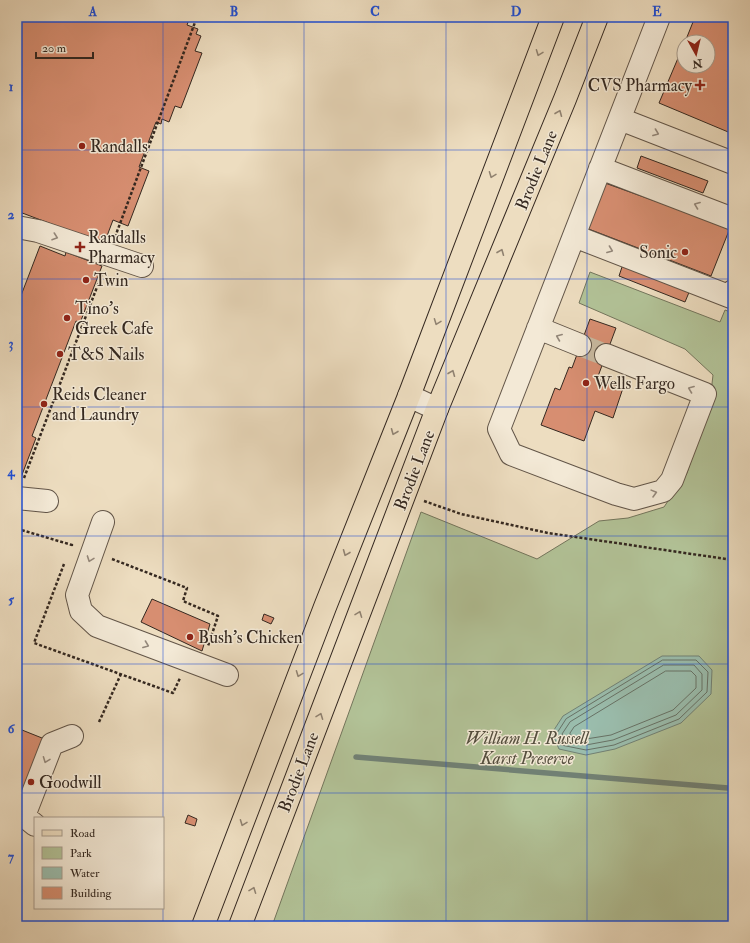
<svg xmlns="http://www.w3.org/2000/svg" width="750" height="943" font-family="'IM FELL Double Pica',serif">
	<rect width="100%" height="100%" fill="#edddc0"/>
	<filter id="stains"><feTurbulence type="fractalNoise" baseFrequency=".005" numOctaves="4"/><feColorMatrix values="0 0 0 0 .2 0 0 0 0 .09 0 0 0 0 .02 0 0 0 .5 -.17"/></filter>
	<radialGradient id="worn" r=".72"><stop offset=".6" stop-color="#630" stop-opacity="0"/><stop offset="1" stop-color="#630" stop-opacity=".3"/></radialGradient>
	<!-- green -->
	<path fill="#b2c297" stroke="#73755c" d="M590,272l130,50 5,-12 8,3v613h-461l149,-414 116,47 62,-38 29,-3 36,-11 23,-34 23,-72 3,-26 -28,-26 -106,-46z"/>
	<!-- water -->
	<path fill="#9abdad" stroke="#718175" d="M662,656h37l13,14 -1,24 -30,29 -66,26 -29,6 -27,-6 -7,-16 11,-17z"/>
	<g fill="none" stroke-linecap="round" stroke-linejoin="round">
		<!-- shore -->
		<path stroke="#677266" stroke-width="1" d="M663,660h33l12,12 -1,20 -28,27 -65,26 -28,5 -25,-5 -4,-12 9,-14z
			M664,665h30l8,9v16l-26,25 -63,25 -27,5 -21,-5 -3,-6 8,-12z
			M666,671h25l5,5v12l-23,22 -62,25 -25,4 -16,-4v-2l4,-6z"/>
		<!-- stream -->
		<path stroke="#718175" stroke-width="5.5" d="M356,757l372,31 5,2"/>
	</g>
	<!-- building -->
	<path fill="#d78e71" stroke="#342820" d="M17,17h173l-3,8 11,4 -2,5 5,2 -6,15 7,2 -21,55 -6,-2 -6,16 -7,-3 -1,5 -5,-2 -17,45 10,4 -21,55 -15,-6 -9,24 -87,-33z
		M695,17h38v117l-74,-31 25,-59v22h24v-24h-23z
		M641,156l67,25 -5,12 -66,-25z
		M605,183l125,45 -19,48 -125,-48z
		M40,246l25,10 1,-4 36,14 -22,57 -4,-2 -44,115 4,2 -19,50v-182z
		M623,264l67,26 -5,12 -66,-26z
		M590,319l26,9 -19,51 26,9 -10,30 -18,-7 -11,30 -43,-16 14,-37 5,2 9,-23 3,1z
		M152,599l58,25 -8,27 -61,-29z
		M264,614l10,4 -3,6 -9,-4z
		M17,728l30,12 -30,76z
		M188,815l9,4 -2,7 -10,-3z"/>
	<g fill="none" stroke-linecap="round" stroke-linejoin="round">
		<!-- minor-tunnel -->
		<path stroke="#c8b9a0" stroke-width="22" stroke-dasharray="22 11" stroke-linecap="butt" d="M580,345l26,10"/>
		<!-- minor casing -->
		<g stroke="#625548" stroke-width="24">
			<path id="minor" d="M620,119l113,44
				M600,168l133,51
				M17,227l21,4 104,35
				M574,236l157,61 2,-6
				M538,328l42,17
				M606,355l99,39 -33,86 -9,11 -29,8 -18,-5 -105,-40 -12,-25 160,-412
				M409,396l28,13
				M17,498l30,3
				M103,522l-26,73 4,16 16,15 130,49
				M35,825l-11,-9 28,-72 20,-8"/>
		</g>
		<!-- major casing -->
		<g stroke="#342820" stroke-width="24">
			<path id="major" d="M203,926l122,-319 84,-211 144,-379
				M240,926l197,-517 128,-310 32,-82"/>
		</g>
		<!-- path -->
		<path stroke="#342820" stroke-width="2.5" stroke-dasharray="3 2" stroke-linecap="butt" d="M115,237l82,-220
			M24,478l78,-204
			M424,501l37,13 87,19 185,27
			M18,518v11l54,16 -1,1
			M112,559l75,29 -4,13 35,15 -10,30
			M64,564l-30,79 139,50 7,-15
			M99,722l22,-48"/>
		<!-- minor -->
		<use href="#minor" stroke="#f3e9d6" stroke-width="22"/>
		<!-- major -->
		<use href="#major" stroke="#edddc0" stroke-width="22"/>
	</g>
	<!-- one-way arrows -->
	<defs><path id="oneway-chevron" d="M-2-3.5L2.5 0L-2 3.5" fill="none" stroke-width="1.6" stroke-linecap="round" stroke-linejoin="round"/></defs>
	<g stroke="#908270">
		<use href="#oneway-chevron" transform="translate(539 53) rotate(111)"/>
		<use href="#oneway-chevron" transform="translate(559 113) rotate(-68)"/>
		<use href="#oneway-chevron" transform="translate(492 175) rotate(111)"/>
		<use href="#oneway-chevron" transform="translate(501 252) rotate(-68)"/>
		<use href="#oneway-chevron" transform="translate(437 322) rotate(111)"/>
		<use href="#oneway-chevron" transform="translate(452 373) rotate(-68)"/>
		<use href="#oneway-chevron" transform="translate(394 432) rotate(112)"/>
		<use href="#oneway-chevron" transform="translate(346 553) rotate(112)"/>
		<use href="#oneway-chevron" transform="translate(359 614) rotate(-69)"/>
		<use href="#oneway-chevron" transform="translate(299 674) rotate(111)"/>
		<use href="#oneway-chevron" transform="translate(320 716) rotate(-69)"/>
		<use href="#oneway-chevron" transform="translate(243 823) rotate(111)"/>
		<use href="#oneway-chevron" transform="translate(253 890) rotate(-69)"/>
	</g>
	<g stroke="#94887b">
		<use href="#oneway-chevron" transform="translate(656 133) rotate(21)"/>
		<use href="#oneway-chevron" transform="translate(697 205) rotate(-159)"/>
		<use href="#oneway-chevron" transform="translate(55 237) rotate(19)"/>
		<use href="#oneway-chevron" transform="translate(610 250) rotate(21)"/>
		<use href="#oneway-chevron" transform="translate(559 337) rotate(-158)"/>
		<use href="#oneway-chevron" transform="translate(691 389) rotate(-159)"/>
		<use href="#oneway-chevron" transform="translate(654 493) rotate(-15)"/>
		<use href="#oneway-chevron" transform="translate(90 559) rotate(110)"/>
		<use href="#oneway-chevron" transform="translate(146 645) rotate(21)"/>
		<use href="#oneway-chevron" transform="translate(46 760) rotate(111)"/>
	</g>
	<!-- grid -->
	<path fill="none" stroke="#1d4ed8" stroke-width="1" stroke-opacity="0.55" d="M163,17v909M304,17v909M446,17v909M587,17v909M17,150h716M17,279h716M17,407h716M17,536h716M17,664h716M17,793h716"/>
	<!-- markers -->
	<g fill="#8f2418" stroke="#f3e9d6" stroke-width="1.5">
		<path d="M698 79h4v4h4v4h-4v4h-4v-4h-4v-4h4z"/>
		<circle cx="82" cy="146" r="4"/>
		<path d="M78 241h4v4h4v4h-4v4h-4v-4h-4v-4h4z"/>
		<circle cx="685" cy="252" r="4"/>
		<circle cx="86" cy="280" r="4"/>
		<circle cx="67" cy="318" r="4"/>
		<circle cx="60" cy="354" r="4"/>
		<circle cx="586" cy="383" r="4"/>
		<circle cx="44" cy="404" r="4"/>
		<circle cx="190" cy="637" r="4"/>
		<circle cx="31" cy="782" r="4"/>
	</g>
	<g text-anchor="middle" stroke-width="3" stroke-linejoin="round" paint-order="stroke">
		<!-- poi labels -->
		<g font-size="17" fill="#342820" stroke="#f3e9d6" text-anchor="start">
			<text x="692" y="91" text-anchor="end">CVS Pharmacy</text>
			<text x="90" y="152">Randalls</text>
			<text x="88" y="243">Randalls<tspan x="88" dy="20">Pharmacy</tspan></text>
			<text x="677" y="258" text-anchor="end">Sonic</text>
			<text x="94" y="286">Twin</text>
			<text x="75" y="314">Tino's<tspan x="75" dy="20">Greek Cafe</tspan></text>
			<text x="68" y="360">T&amp;S Nails</text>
			<text x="594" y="389">Wells Fargo</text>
			<text x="52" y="400">Reids Cleaner<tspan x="52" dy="20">and Laundry</tspan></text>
			<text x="198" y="643">Bush's Chicken</text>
			<text x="39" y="788">Goodwill</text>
		</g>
		<!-- street labels -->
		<g font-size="17" fill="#342820" stroke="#f3e9d6">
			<text transform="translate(536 170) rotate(-68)" y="6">Brodie Lane</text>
			<text transform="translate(414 470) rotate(-69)" y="6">Brodie Lane</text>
			<text transform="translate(298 772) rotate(-69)" y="6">Brodie Lane</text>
		</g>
		<!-- park labels -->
		<g font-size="17" font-style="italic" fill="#544e3e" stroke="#f3e9d6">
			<text x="527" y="744">William H. Russell<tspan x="527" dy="20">Karst Preserve</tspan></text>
		</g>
	</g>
	<!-- margin -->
	<rect width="750" height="943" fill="none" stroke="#edddc0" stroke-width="44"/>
	<!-- legend -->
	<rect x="34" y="817" width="130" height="92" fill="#f3e9d6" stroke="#a79c8d"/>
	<rect x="42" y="830" width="20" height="6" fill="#edddc0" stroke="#a79c8d"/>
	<text x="70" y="837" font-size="12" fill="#342820">Road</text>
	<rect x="42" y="847" width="20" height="12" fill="#b2c297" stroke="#a79c8d"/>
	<text x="70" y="857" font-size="12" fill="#342820">Park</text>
	<rect x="42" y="867" width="20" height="12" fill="#9abdad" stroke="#a79c8d"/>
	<text x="70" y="877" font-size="12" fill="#342820">Water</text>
	<rect x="42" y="887" width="20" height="12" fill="#d78e71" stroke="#a79c8d"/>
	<text x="70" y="897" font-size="12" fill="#342820">Building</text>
	<!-- north arrow -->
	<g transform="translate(696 54) rotate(172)"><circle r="19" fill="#f3e9d6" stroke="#a79c8d"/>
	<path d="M0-3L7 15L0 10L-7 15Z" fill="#8f2418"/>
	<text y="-6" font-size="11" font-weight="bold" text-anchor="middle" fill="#342820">N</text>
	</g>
	<!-- scale -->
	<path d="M36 52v6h57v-6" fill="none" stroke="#342820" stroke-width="2"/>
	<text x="42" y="52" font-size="12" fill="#342820" stroke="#f3e9d6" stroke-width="3" paint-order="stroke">20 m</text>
	<rect x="22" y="22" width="706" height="899" fill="none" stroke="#1d4ed8" stroke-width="1.5"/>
	<g font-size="13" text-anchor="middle" font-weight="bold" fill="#1d4ed8">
		<text x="93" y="16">A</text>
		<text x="234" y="16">B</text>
		<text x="375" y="16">C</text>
		<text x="516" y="16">D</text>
		<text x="657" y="16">E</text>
		<text x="11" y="91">1</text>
		<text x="11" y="219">2</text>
		<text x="11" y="348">3</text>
		<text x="11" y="476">4</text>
		<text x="11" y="604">5</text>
		<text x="11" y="733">6</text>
		<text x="11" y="861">7</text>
	</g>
	<rect width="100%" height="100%" filter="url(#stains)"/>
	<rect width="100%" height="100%" fill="url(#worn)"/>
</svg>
